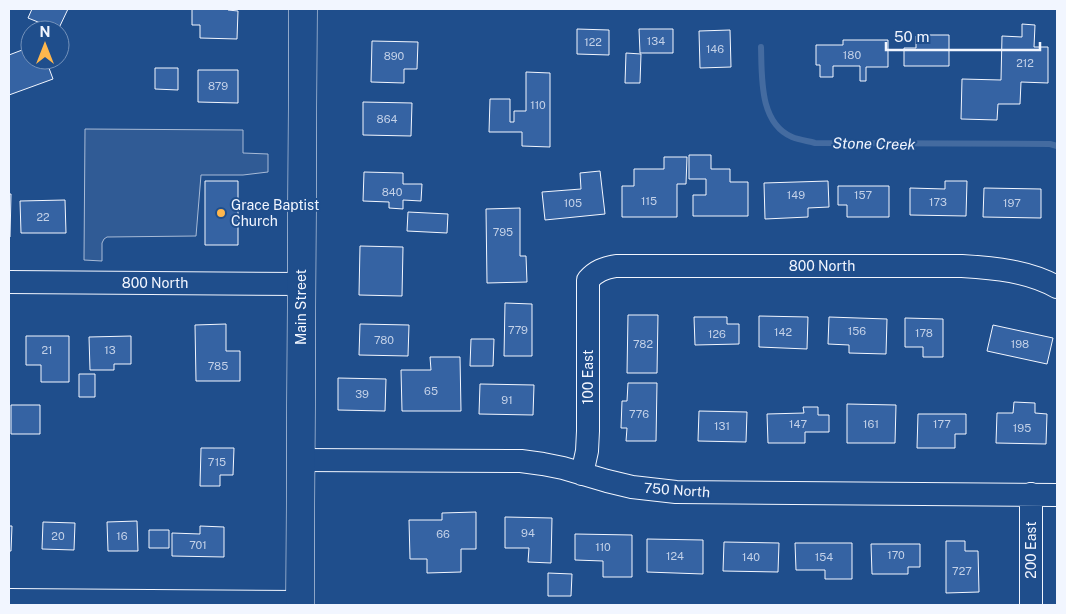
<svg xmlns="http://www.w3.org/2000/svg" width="1066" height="614" font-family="'Public Sans',sans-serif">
	<rect width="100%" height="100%" fill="#1f4e8c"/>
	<!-- built -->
	<path fill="#305b95" stroke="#a8bbd7" d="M85,129l158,1v23l25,1v18l-25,3h-42l-5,61 -89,1 -3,2 -2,4v18l-18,-1z"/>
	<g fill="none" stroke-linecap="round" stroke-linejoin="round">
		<!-- stream -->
		<path stroke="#446ba0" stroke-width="6" d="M761,47c1,30 -2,76 31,90 7,3 16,4 23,6l235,1 7,2"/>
	</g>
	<!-- building -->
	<path fill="#3563a3" stroke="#f2f6ff" d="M32,9h36l-10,21 -30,-12z
		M192,9h36v1l10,1 -1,28 -37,-1v-13h-8z
		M1022,24l13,1 -1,22h14v36l-27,-1 -1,22h-22l-1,16 -36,-1 1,-40 39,1 1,-44 20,1z
		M577,29l32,1v25l-32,-1z
		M639,29h34v24h-33z
		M730,30l1,37 -31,1 -1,-37z
		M928,35h21v31h-45v-18h12v-12l12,1z
		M843,40h45v27h-22v14h-6v-15h-27v11h-13v-12h-4v-20h27z
		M372,41l46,1 -1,27h-13v14l-33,-1z
		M30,47v13h16l7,19 -44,16v-40z
		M626,53l15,1 -1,29h-15z
		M155,68h23v22l-23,-1z
		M198,70h40v33l-40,-1z
		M526,72l24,1v74l-28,-1v-14h-33l1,-33h20v23h4v-11h12z
		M363,102l49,1 -1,33 -48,-1z
		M689,155h22v14h19v13h18v34h-55v-21h13v-16h-17z
		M664,157h23l-1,27h-9v33h-55v-31h12v-17h30z
		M600,171l5,43 -60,6 -3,-28 39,-3 -1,-16z
		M364,172l39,1v11h19l-1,17 -18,-1v9l-14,-1v-6l-26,-1z
		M205,181h33v64h-33z
		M828,181l1,26 -21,1v9l-43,2 -1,-36z
		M945,181h22l-1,35 -56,-1v-27l35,1z
		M838,186h51v31h-42v-12h-9z
		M984,188l57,1v29l-58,-1z
		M9,194h2l-1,43h-1z
		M65,200l1,33h-45l-1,-32z
		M520,208v48h6l1,26 -40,1 -1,-74z
		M408,212l40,2 -1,19 -40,-2z
		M360,246l43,1 -1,49 -43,-1z
		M505,303l27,1v52h-28z
		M628,315h30l-1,58h-30z
		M759,316l49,1 -1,32 -48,-2z
		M694,317h33v7h12v20l-44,1z
		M829,317l58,2 -1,35 -37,-1v-8l-21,-1z
		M905,318l38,1v38h-20v-10h-18z
		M226,324v27h14v30h-44l-1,-56z
		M360,324l49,1 -1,31 -49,-1z
		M993,325l60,13 -6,26 -60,-13z
		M26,336h43v46h-28v-17h-15z
		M131,336v28h-17v6h-24l-1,-33z
		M471,339h23l-1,27h-23z
		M430,357h30l1,54h-59l-1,-41h30z
		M79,374h16v23h-16z
		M338,378l48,1 -1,32 -47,-1z
		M628,383h29l-1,58h-30l1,-13h-6l1,-27h5z
		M480,384l54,1 -1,30 -54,-1z
		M1014,402l21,1v10l12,1 -1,30 -50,-1 1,-30h16z
		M847,404l49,1 -1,38h-48z
		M11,405h29v29h-29z
		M803,407h15v8h11v17h-24v11h-37l-1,-29 37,-1z
		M699,411l48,1 -1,30 -48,-1z
		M918,414h48v20h-11v14h-38z
		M201,448h33l-1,27h-13v11h-20z
		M476,512v37h-15v23l-34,1v-14h-17l-1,-39h33v-7z
		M505,517l47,1 -1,45 -23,-1 1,-14h-24z
		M137,521l1,30h-30l-1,-29z
		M43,522l32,1 -1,27 -32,-1z
		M9,526h3l-1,25h-2z
		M200,526l24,1v30l-52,-1v-23l28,1z
		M149,530h20v18h-20z
		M575,534l57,1v42h-29v-16l-28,-1z
		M647,539l56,1v34l-56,-2z
		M946,541h19v10h13l1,41 -33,1z
		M724,542l55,1 -1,29 -55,-1z
		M795,543h57v36h-27v-9h-29z
		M871,544h49v23h-12v7h-36z
		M548,573l24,1 -1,22h-23z"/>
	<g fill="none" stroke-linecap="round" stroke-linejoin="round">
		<!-- minor casing -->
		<g stroke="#f2f6ff" stroke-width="24">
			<path id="minor" d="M9,282l292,2
				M300,460l221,1 22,3 20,4 44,13 25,6 44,5 381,3
				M582,474l5,-23 1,-20v-151c8,-9 16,-12 28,-14h346c33,2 66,5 95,21
				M1031,494v111
				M9,600l291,2"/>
		</g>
		<!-- major casing -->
		<g stroke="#f2f6ff" stroke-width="29">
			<path id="major" d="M300,605l3,-596"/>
		</g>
		<!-- minor -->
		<use href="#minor" stroke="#1f4e8c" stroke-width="22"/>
		<!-- major -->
		<use href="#major" stroke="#1f4e8c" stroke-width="28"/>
	</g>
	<!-- markers -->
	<circle fill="#ffb74d" stroke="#1f4e8c" stroke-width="2" cx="221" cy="213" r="5"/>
	<g text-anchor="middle" stroke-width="4" stroke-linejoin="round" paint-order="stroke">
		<!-- number labels -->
		<g font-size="11" fill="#c3d1e8">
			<text x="656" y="45">134</text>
			<text x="593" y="46">122</text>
			<text x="715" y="53">146</text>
			<text x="852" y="59">180</text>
			<text x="394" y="60">890</text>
			<text x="1025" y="67">212</text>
			<text x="218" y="90">879</text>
			<text x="538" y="109">110</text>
			<text x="387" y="123">864</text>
			<text x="392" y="196">840</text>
			<text x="796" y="199">149</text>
			<text x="863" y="199">157</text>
			<text x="649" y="205">115</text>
			<text x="938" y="206">173</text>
			<text x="573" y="207">105</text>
			<text x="1012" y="207">197</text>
			<text x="43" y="221">22</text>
			<text x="503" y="236">795</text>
			<text x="518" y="334">779</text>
			<text x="857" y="335">156</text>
			<text x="783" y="336">142</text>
			<text x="924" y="337">178</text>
			<text x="717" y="338">126</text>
			<text x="384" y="344">780</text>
			<text x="643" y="348">782</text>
			<text x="1020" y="348">198</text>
			<text x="47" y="354">21</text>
			<text x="110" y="354">13</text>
			<text x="218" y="370">785</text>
			<text x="431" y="395">65</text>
			<text x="362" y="398">39</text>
			<text x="507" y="404">91</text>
			<text x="639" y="418">776</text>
			<text x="798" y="428">147</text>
			<text x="871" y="428">161</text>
			<text x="942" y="428">177</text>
			<text x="722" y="430">131</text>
			<text x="1022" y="432">195</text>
			<text x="217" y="466">715</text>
			<text x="528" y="537">94</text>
			<text x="443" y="538">66</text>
			<text x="58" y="540">20</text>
			<text x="122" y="540">16</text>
			<text x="198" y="549">701</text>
			<text x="603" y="551">110</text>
			<text x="896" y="559">170</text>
			<text x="675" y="560">124</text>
			<text x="751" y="561">140</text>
			<text x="824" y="561">154</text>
			<text x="962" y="575">727</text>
		</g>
		<!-- poi labels -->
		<g font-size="14" fill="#f2f6ff" stroke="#1f4e8c" text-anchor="start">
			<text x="231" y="210">Grace Baptist<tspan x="231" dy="16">Church</tspan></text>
		</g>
		<!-- street labels -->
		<g font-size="14" fill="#f2f6ff" stroke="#1f4e8c">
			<text x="822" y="271">800 North</text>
			<text x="155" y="288">800 North</text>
			<text transform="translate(301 307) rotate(-90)" y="5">Main Street</text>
			<text transform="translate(588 377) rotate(-90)" y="5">100 East</text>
			<text transform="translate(677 490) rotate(4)" y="5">750 North</text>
			<text transform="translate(1031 550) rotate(-90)" y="5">200 East</text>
		</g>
		<!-- water labels -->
		<g font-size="15" font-style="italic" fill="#f2f6ff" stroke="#1f4e8c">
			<text transform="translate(874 144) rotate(1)" y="5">Stone Creek</text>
		</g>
	</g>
	<!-- border -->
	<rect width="1066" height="614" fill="none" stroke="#f2f6ff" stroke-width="20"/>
	<!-- north arrow -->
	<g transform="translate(45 45)"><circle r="24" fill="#1f4e8c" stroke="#7391ba"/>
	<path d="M0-4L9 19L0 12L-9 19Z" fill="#ffb74d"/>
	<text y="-8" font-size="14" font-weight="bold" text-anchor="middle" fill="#f2f6ff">N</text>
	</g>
	<!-- scale -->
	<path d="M886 42v8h154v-8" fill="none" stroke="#f2f6ff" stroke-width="2.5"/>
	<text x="894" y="42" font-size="15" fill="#f2f6ff" stroke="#1f4e8c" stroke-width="4" paint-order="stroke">50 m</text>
</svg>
